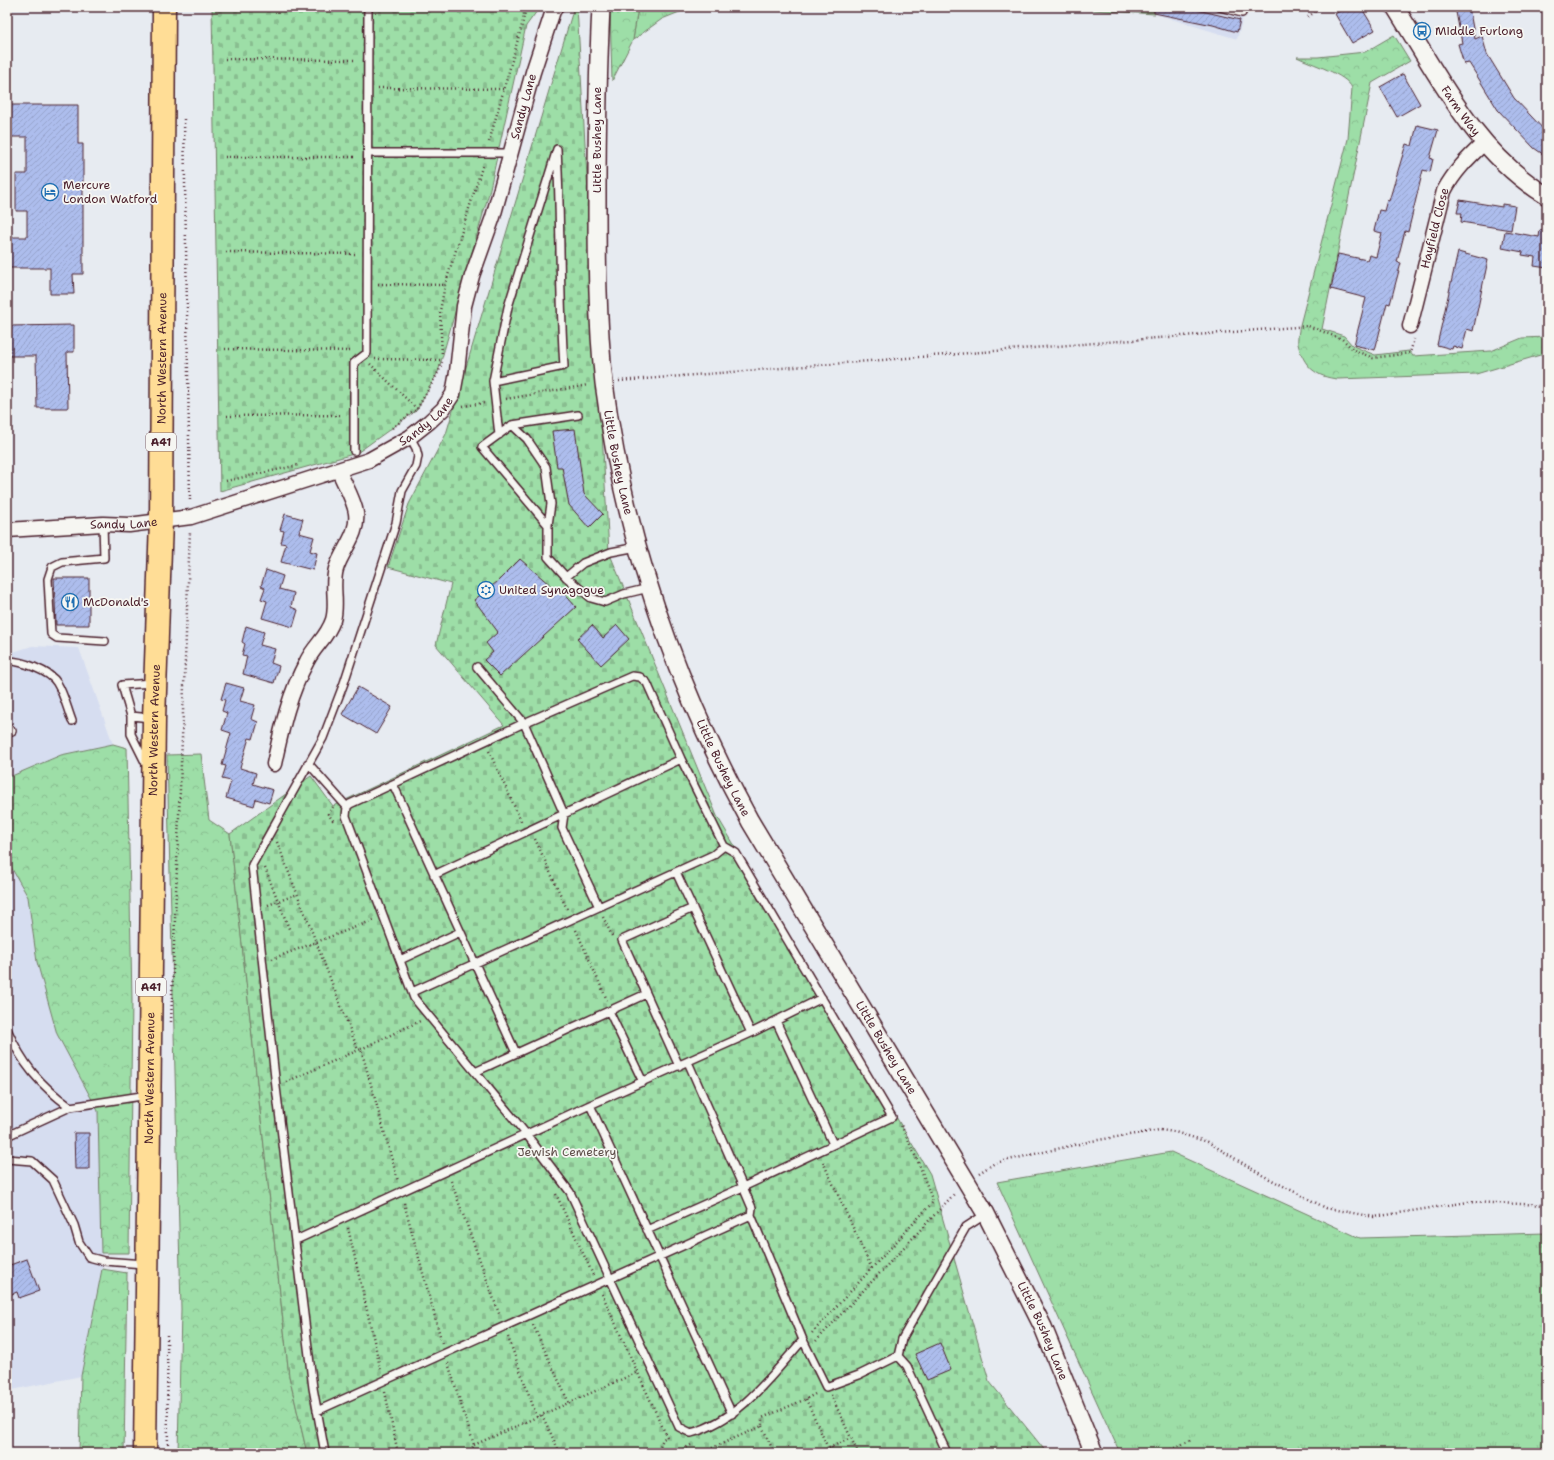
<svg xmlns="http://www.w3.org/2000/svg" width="1554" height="1460" font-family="'Shantell Sans',sans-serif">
	<defs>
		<pattern id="grass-tufts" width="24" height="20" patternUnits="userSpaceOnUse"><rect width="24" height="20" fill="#9ddea7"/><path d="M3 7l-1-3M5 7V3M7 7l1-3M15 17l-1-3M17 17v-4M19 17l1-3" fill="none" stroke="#89be90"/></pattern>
		<pattern id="forest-crowns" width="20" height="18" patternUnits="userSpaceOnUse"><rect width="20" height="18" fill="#9ddea7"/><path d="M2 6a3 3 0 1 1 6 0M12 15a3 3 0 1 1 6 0" fill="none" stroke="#89be90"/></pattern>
		<pattern id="cemetery-stones" width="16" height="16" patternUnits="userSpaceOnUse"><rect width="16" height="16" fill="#9ddea7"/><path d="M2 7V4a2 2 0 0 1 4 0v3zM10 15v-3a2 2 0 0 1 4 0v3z" fill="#89be90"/></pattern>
		<pattern id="building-hatch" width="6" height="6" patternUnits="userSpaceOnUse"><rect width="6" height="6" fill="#adbded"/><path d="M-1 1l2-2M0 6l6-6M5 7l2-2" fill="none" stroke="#96a2cb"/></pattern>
	</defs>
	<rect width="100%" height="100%" fill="#e7ebf1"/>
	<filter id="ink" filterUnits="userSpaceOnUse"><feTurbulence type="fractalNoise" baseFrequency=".025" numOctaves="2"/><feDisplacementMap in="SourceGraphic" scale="8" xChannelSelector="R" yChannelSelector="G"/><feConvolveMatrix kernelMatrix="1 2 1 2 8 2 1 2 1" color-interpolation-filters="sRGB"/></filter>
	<g filter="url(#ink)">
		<!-- built -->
		<path fill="#d6ddf0" d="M1156,7h90l-9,32 -82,-25z
			M32,646l47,2 34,96 -52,11 -54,23v-124z
			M7,860l21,37 9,65 20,72 41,77 4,158 -21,107 -74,15z"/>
		<!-- grass -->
		<path fill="url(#grass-tufts)" stroke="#747e69" d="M638,7h123l-74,2 -25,10 -29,21z
			M1045,7h111l-1,7z
			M1171,1152l189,86 187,-5v220h-427l-123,-271z"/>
		<!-- forest -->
		<path fill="url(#forest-crowns)" stroke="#747e69" d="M610,7h28l-5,33 -21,41z
			M1394,35l16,26 -38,22 -50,246 22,7 9,10 22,9 34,-4 4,5 78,-5 31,-13 25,-1v16l-71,21 -138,5c-22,-2 -34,-12 -40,-35 -1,-5 1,-13 2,-19l48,-186 4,-51c-6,-14 -41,-24 -55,-31h21l47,-5z
			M113,744l14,4 5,252 -3,253h-28l-3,-142 -41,-77 -20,-72 -9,-65 -21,-37v-82l54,-23z
			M201,754l8,66 21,14 59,542 18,77h-129l3,-144 -14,-554z
			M102,1269l25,4 -3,180h-45l2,-77z"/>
		<!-- cemetery -->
		<path fill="url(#cemetery-stones)" stroke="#747e69" d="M212,7h328l-14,19 -37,167 -51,179 -21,38 -60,43 -137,38z
			M574,7h3l32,545 108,264 213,358 59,207 58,72h-740l-18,-77 -59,-542 81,-58 22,30 171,-81 -68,-80 15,-61 -63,-17 21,-63 37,-70z"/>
		<!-- building -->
		<path fill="url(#building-hatch)" stroke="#4a1f2b" d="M1154,7h31l55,13 -3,12 -24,-7 -59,-12z
			M1346,7h15l14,23 -23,13 -17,-29z
			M1455,7h14l6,32 7,-3 5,18 27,44 33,35v24l-13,-9 -36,-38 -29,-47 -5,1 -6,-20 4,-1z
			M1403,74l17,30 -23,13 -17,-30z
			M7,105h71v39h5v130h-10l1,20h-24v-26h-43v-31h20v-26h-11v-37h11v-37h-20z
			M1417,125l21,5 -8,28 3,1 -3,13 -7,-2 -15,62 -3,-1 -8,31 4,1 -11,41 -3,-1 -12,47 -21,-5 12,-47 -35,-9 7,-35 29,6 2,-5 7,2 6,-24 -8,-2 5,-21 5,1 3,-11 2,1 17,-57 6,2z
			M1460,200l42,7v-3l13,2 -4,24 -50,-8 1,-9h-5z
			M1540,230l7,1v37l-13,-2 1,-9 -13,-2 1,-3 -21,-4 3,-17 34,6z
			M1458,252l30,8 -15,71 -6,-2 -5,20 -9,-3 -1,3 -15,-4z
			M74,325v27h-7l1,56h-31l-1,-52h-26l-1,-30z
			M575,429l9,65 19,20 -14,14 -20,-23 -7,-38h-5l-5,-36z
			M285,514l18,5 -4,14 15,4 -4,14 7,2 -4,17 -32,-8 5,-18 -5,-1 3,-12 -4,-1z
			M520,559l38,33 3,-2 15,17 -76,69 -16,-16 9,-8 -7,-9 12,-11 -24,-32 23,-18z
			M266,570l17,6 -4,13 15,4 -3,14 7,3 -5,17 -31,-9 5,-17 -6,-2 4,-11 -4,-2z
			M54,578h35v47h-33z
			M592,625l11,13 14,-13 12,14 -28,26 -24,-26z
			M246,626l18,6 -4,13 15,4 -4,14 8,3 -5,17 -31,-9 4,-18 -5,-1 3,-11 -3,-2z
			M226,683l18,5 -4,13 15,4 -4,14 7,3 -5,17 -4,-1 -9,30 16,5 -3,11 20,6 -4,13 -13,-4 -2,7 -28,-8 5,-17 -9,-2 4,-13 -4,-1 9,-32 -9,-3 5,-17 -5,-2 3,-11 -4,-1z
			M358,687l34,20 -16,27 -34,-20z
			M74,1133h15v36h-14z
			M27,1259l12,32 -20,7 -2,-6 -10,4v-30z
			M940,1343l11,27 -24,10 -12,-26z"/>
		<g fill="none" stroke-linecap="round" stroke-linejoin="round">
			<!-- service casing -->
			<g stroke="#4a1f2b" stroke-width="10">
				<path id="service" d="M1220,7l22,6
					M369,153h142
					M493,381l71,-15c-5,-72 -3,-145 -7,-217l-49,158 -15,74 6,54
					M512,425l66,-10
					M354,451v-88l13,-10 1,-346
					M103,524l1,34 -42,4 -10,5 -4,12 3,55 6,4 48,3
					M548,525l-66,-78 30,-22 15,14 19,28 5,37 -3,21v32l18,20 25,21 14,4 19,-8 25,-6
					M566,577l17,-14 28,-11 26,-5
					M7,661c13,-1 43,10 50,22 7,11 10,25 15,38
					M477,667l47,56 40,91 -2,14 37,79
					M131,716v18l16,32
					M151,718l-20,-2 -9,-31 31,-2
					M7,726l5,5
					M308,763l39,44
					M393,784l123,269
					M676,872l75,161
					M434,875l247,-116
					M400,960l60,-28
					M412,992l301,-137 11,-9
					M609,1011l34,71
					M776,1021l57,123
					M7,1029c15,35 33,56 63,78
					M688,1062l55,125 9,21 -1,7 52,125 23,47 33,-12 39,-19 4,-17 64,-112 20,-13
					M679,1066l-57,-126 71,-32
					M475,1072l171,-78
					M590,1105l142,309
					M7,1136l63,-29 78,-12
					M7,1159l25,2 21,19 21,45 5,17 10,15 15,4 40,3
					M647,1230l96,-43 149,-70 -156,-264 -12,-7 -43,-87 -34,-76 -7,-6 -8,-1 -108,47 -174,81 -3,3 -1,9 68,182 113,137 43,57 109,235 12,6c49,-13 80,-57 112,-93
					M296,1240l294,-135 161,-72 71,-35
					M898,1356l9,10 40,87
					M317,1411l434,-196
					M325,1453l-12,-65 -37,-301 -24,-222 71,-127 21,-55 52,-160 6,-32 14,-25 2,-10 -2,-8 -6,-11"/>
			</g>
			<!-- minor casing -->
			<g stroke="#4a1f2b" stroke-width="17">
				<g id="minor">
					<path id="s1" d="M1410,326l34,-135c10,-19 24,-33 40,-48"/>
					<path id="s2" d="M7,530l96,-6 26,1 62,-8 178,-57 41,-23 19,-15 14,-13 10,-15 4,-22 7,-66 8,-30 21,-59 40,-145 20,-61 3,-4"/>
					<path d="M274,764c8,-37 15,-70 33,-103 8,-16 20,-23 26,-41 5,-17 -2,-34 3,-51 6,-19 23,-35 20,-56 -2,-14 -12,-29 -17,-42"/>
				</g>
			</g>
			<!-- tertiary casing -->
			<g stroke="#4a1f2b" stroke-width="20">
				<g id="tertiary">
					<path id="s3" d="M601,7c-3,62 -4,124 -4,186 0,63 0,127 7,190 20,154 71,301 146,438l236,393 57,113 51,126"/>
					<path id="s4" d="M1395,7c43,68 80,146 152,189"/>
				</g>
			</g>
			<!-- trunk casing -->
			<g stroke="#4a1f2b" stroke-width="25">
				<g id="trunk">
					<path id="s5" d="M145,1453l9,-734 7,-198 3,-514"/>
				</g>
			</g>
			<!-- path -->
			<path stroke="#4a1f2b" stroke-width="2.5" stroke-dasharray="1 3" stroke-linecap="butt" d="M1308,17l13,-10
				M225,59l132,1
				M378,88l126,1
				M184,119l6,383
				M489,142l33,-117 4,-18
				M225,157h132
				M226,252l131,2
				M378,284l67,1
				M225,349l126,2
				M442,357l-2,-46 5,-26 38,-121
				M375,359l68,1
				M370,364l48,46
				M619,381l689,-55 34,13 12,11 19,8 37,-5 4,-14
				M506,399l82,-14
				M463,406l21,-3
				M227,416l116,-1
				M392,428l25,-19 22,-38 3,-9
				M226,481l73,-16
				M489,751l33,72
				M333,807l-5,7 7,9
				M535,839l32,70
				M277,842l81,208
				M265,868l25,63
				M268,905l30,-11
				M603,917l9,19
				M576,930l31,70
				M272,959l102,-39
				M171,1022l19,-491
				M361,1049l59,-28
				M286,1082l75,-33 37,132
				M823,1162l49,107
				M979,1173l16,-10 97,-22 68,-11 15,2 33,10 54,33 64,33 48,9 94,-15 79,3
				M451,1181l49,135
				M556,1194l37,81
				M404,1203l38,140
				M348,1228l33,143
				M602,1294l65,143
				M533,1325l36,78
				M812,1333l121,-131 -14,-38 -18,-39
				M167,1335l1,118
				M508,1337l29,80
				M816,1341l139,-148
				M448,1363l26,82 -5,8
				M385,1392l13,61
				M831,1395l27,58
				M806,1399l22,49
				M542,1415l18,38
				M762,1426l12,27
				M474,1445l164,-73
				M832,1447l3,6
				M657,1453l6,-14 4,-2
				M676,1453l15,-8
				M701,1453l61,-27v-8l44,-19 11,-6
				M818,1453l33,-15
				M1019,1453l10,-5
				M1164,1453l27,-13"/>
			<!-- service -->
			<use href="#service" stroke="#f6f6f2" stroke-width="7"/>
			<!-- minor -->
			<use href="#minor" stroke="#f6f6f2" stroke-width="14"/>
			<!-- tertiary -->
			<use href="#tertiary" stroke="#f6f6f2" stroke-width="17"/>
			<!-- trunk -->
			<use href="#trunk" stroke="#ffdd96" stroke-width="22"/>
		</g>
	</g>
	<!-- icons -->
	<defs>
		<g id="bus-ring" transform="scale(0.9)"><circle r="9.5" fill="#f6f6f2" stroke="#1f6fb2" stroke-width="1.5"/><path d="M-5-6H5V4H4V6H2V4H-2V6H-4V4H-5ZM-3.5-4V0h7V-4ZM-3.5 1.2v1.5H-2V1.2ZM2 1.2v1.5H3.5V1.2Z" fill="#1f6fb2"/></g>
		<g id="hotel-ring" transform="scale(0.9)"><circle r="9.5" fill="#f6f6f2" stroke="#1f6fb2" stroke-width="1.5"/><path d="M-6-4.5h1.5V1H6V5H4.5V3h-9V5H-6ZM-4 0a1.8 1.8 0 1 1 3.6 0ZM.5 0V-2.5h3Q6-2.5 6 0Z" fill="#1f6fb2"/></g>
		<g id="synagogue-ring" transform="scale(0.9)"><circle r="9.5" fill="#f6f6f2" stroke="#1f6fb2" stroke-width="1.5"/><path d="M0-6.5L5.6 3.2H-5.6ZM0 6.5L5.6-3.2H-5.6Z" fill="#1f6fb2"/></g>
		<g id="restaurant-ring" transform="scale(0.9)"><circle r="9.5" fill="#f6f6f2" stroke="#1f6fb2" stroke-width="1.5"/><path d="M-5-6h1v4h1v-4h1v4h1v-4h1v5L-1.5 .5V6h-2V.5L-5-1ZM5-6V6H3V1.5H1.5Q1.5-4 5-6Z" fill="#1f6fb2"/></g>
	</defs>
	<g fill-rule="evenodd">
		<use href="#bus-ring" x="1422" y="31"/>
		<use href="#hotel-ring" x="50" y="192"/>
		<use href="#synagogue-ring" x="486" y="590"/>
		<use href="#restaurant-ring" x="70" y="602"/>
	</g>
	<g text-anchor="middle" stroke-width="3.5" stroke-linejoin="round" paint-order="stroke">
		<!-- shield labels -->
		<g fill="#f6f6f2" stroke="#7e6067" stroke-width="1">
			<rect x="146" y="433" width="30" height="18" rx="3"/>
			<rect x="136" y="978" width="30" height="18" rx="3"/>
		</g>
		<g font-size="11" font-weight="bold" fill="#4a1f2b">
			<text x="161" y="446">A41</text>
			<text x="151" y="991">A41</text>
		</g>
		<!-- poi labels -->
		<g font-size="12" fill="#4a1f2b" stroke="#f6f6f2" text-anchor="start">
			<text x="1435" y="35">Middle Furlong</text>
			<text x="63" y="189">Mercure<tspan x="63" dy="14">London Watford</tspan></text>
			<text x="499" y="594">United Synagogue</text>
			<text x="83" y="606">McDonald's</text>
		</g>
		<!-- street labels -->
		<g font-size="12" fill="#4a1f2b" stroke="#f6f6f2">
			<text dy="4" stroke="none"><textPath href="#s2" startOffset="777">Sandy Lane</textPath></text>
			<text dy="4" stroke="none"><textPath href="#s4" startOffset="123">Farm Way</textPath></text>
			<text transform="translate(597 140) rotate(-90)" y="4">Little Bushey Lane</text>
			<text dy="4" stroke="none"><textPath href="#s1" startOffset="101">Hayfield Close</textPath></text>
			<text dy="4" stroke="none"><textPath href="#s5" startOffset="1095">North Western Avenue</textPath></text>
			<text dy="4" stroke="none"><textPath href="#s2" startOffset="441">Sandy Lane</textPath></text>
			<text dy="4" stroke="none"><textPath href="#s3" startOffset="457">Little Bushey Lane</textPath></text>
			<text dy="4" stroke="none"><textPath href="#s2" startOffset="117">Sandy Lane</textPath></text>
			<text dy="4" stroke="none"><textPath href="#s5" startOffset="723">North Western Avenue</textPath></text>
			<text dy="4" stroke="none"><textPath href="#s3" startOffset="781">Little Bushey Lane</textPath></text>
			<text dy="4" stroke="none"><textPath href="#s3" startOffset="1105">Little Bushey Lane</textPath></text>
			<text dy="4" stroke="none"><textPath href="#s5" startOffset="375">North Western Avenue</textPath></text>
			<text dy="4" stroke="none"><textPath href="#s3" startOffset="1429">Little Bushey Lane</textPath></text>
		</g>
		<!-- park labels -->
		<g font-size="12" fill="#5f4f4a" stroke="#f6f6f2">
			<text x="567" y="1156">Jewish Cemetery</text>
		</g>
	</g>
	<!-- margin -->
	<rect width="1554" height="1460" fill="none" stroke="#f6f6f2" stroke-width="24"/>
	<rect x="12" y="12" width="1530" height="1436" fill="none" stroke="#4a1f2b" stroke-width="1.5" filter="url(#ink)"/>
</svg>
